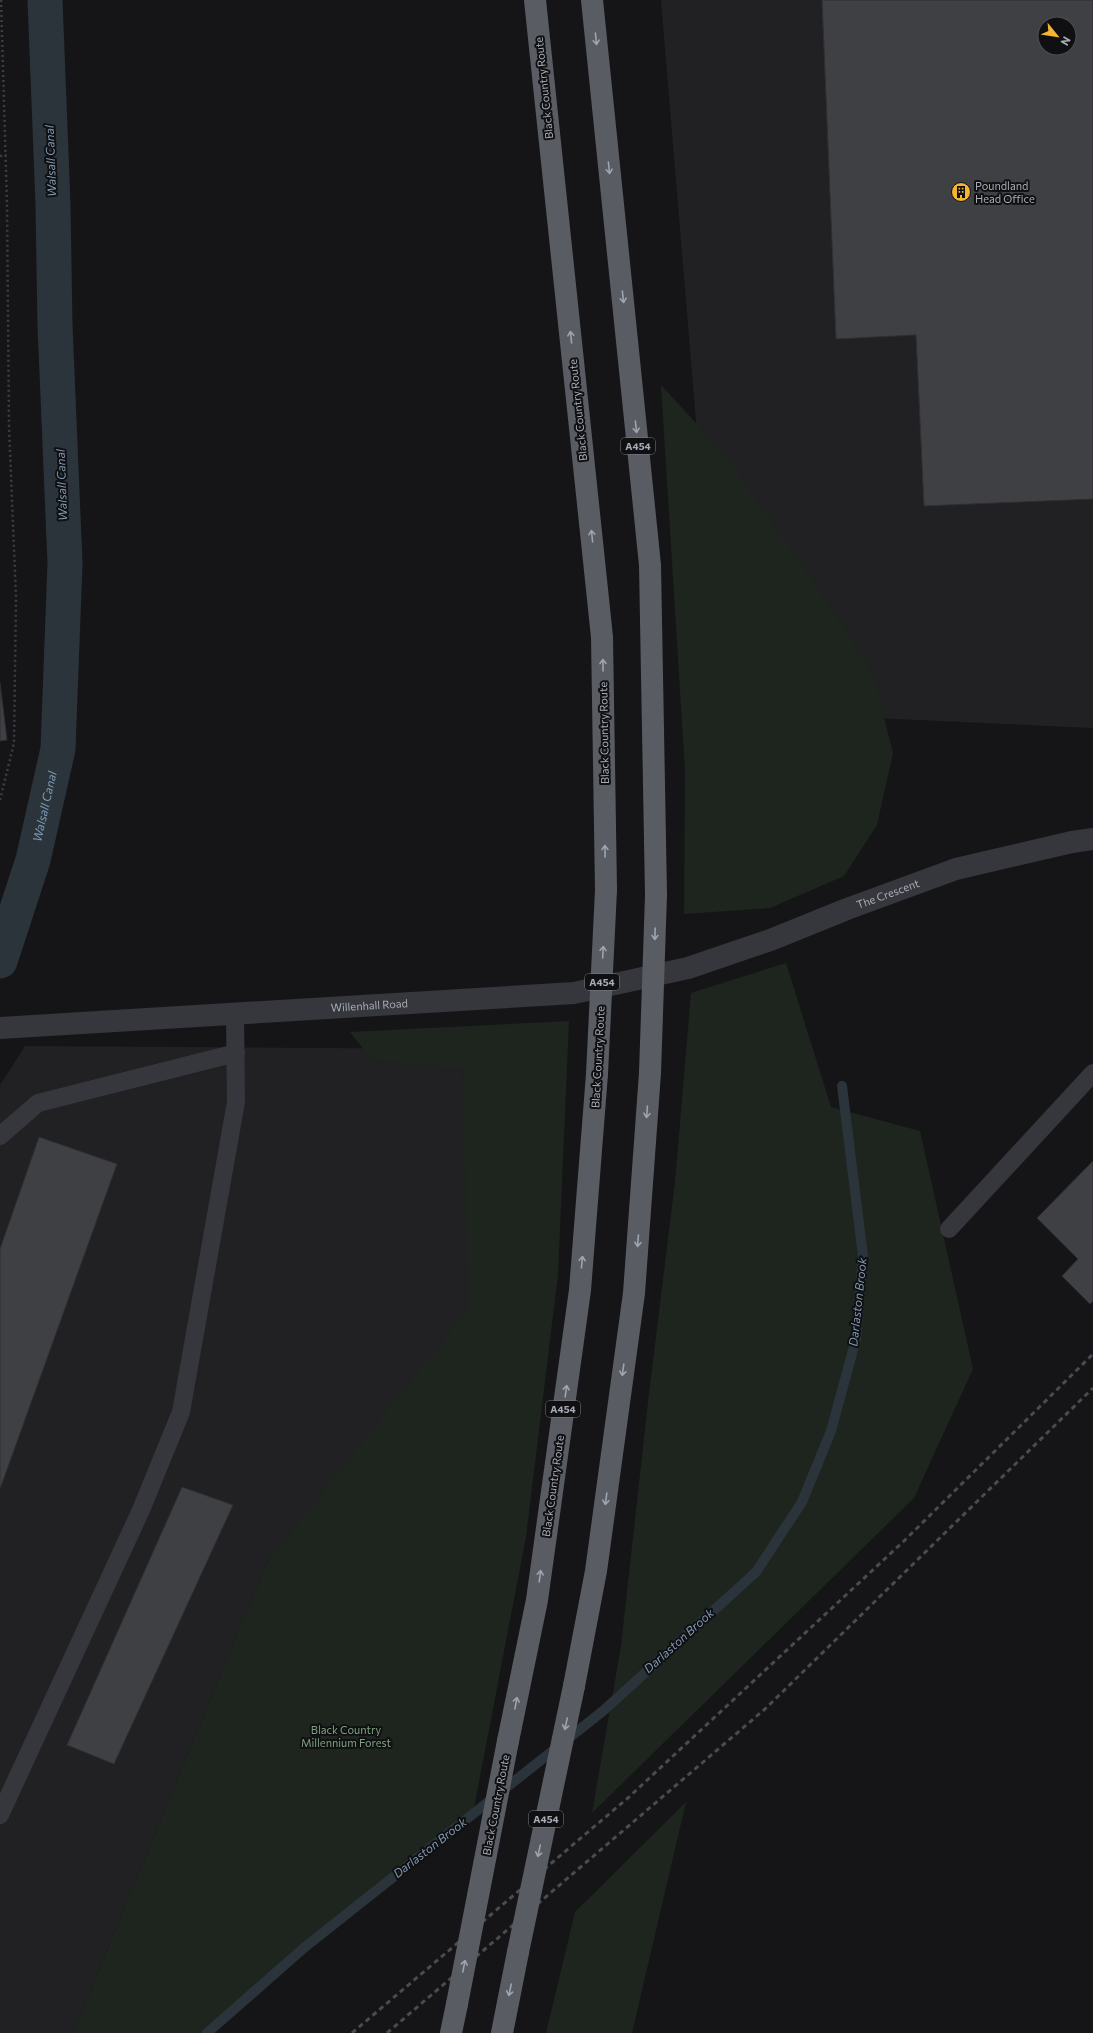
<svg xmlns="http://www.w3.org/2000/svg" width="1093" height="2033" font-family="Commissioner,sans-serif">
	<rect width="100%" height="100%" fill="#151517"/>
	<!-- built -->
	<path fill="#212124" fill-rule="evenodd" d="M661,0h432v728l-373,-17zM1045,24h24v24h-24z
		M25,1046l436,3 22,271 -217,244 -193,469h-73v-948z"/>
	<!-- green -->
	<path fill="#1d251e" d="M661,385l67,73 115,168 30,48 20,79 -16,72 -33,51 -74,32 -86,6 1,-143z
		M786,963l45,144 89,24 53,238 -59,129 -322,315 29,-167 28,-253 26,-211 16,-189z
		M569,1021l-11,254 -32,262 -53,276 -168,134 -98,86h-134l193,-469 202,-255 -5,-240 -91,-9 -22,-28z
		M686,1802l-54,231h-86l29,-121z"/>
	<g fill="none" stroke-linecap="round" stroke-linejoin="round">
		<!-- stream -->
		<path stroke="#2b343b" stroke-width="10" d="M207,2033l98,-86 298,-236 153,-139 46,-70 29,-71 25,-92 7,-83 -21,-170"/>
		<!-- canal -->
		<path stroke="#2b343b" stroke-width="35" id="s1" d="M0,961l33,-101 25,-111 7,-186 -10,-238 -2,-121 -8,-204"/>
	</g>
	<!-- building -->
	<path fill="#3f4044" stroke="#2f2f33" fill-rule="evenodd" d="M822,0h271v499l-169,7 -8,-171 -80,4zM1045,24h24v24h-24z
		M0,683l7,57 -7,1z
		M39,1137l78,27 -117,325v-240z
		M1093,1161v140l-3,3 -28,-28 16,-17 -41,-41z
		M182,1487l51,18 -119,259 -47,-19z"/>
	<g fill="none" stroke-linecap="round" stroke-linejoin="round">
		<!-- path -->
		<path stroke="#3c3e43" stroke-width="2.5" stroke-dasharray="2 3" stroke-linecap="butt" d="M0,156l6,-1
			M0,800l14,-57 2,-145 -7,-172 -2,-222 -6,-204"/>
		<!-- service -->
		<path stroke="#36373c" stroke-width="18" d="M0,1136l38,-33 198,-50
			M949,1229l144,-156
			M0,1815l141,-305 40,-98 55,-310 -1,-88"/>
		<!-- tertiary -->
		<path stroke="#36373c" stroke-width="22" id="s2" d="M0,1028l574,-35 114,-25 85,-29 74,-30 109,-40 116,-27 21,-3"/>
		<!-- trunk -->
		<path stroke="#5a5c64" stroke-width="22" d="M535,0l67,637 4,253
			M592,0l58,565 6,330
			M574,1686l22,-115 38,-278 16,-220
			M508,1741l29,-141 43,-310 17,-216
			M451,2033l6,-29
			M502,2033l16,-81"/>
		<!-- rail -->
		<path stroke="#494b51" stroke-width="3" stroke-dasharray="5 4" stroke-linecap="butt" d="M352,2033l277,-236 276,-257 188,-186
			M387,2033l378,-324 328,-321"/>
		<!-- trunk-bridge -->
		<path stroke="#5a5c64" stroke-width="22" d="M650,1073l6,-178
			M597,1074l9,-184
			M518,1952l56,-266
			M457,2004l51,-263"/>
	</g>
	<!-- one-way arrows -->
	<defs><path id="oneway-shaft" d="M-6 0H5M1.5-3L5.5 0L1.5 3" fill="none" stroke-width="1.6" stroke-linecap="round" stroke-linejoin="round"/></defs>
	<g stroke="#9fa4af">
		<use href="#oneway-shaft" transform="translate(596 39) rotate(84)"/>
		<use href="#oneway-shaft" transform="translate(609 168) rotate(84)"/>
		<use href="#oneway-shaft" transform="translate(623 297) rotate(84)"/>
		<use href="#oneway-shaft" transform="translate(571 337) rotate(-96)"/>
		<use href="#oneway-shaft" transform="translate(636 427) rotate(84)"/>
		<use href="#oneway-shaft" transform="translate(592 536) rotate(-96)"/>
		<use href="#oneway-shaft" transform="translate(603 665) rotate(-91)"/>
		<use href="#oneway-shaft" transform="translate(605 851) rotate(-91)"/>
		<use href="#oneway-shaft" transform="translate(655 934) rotate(92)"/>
		<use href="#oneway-shaft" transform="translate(603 952) rotate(-87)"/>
		<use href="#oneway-shaft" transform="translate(647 1112) rotate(94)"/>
		<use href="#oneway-shaft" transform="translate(638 1241) rotate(94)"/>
		<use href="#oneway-shaft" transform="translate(582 1262) rotate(-85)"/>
		<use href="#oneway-shaft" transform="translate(623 1370) rotate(98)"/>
		<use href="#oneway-shaft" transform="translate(566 1391) rotate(-82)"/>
		<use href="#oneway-shaft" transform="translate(606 1499) rotate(98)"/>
		<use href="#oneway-shaft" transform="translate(540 1576) rotate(-82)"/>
		<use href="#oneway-shaft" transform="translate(516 1703) rotate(-79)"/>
		<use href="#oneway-shaft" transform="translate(566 1724) rotate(102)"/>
		<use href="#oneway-shaft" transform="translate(539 1851) rotate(102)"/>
		<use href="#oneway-shaft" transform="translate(464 1966) rotate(-79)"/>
		<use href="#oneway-shaft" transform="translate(510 1990) rotate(102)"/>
	</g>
	<!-- icons -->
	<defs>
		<g id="building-disc" transform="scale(1)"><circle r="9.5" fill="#f4b531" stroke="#101012"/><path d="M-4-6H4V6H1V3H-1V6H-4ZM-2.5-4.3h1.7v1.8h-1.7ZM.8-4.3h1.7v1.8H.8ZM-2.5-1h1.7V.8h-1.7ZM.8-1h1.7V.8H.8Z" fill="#111"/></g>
	</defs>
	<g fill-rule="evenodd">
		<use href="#building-disc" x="961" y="192"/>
	</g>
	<g text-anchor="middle" stroke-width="4" stroke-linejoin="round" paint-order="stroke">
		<!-- shield labels -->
		<g fill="#101012" stroke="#7a7d86" stroke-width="1">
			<rect x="621" y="438" width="34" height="16" rx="3"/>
			<rect x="585" y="974" width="34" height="16" rx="3"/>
			<rect x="546" y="1401" width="34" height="16" rx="3"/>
			<rect x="529" y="1811" width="34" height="16" rx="3"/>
		</g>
		<g font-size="10" font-weight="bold" fill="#a7acb7">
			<text x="638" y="450">A454</text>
			<text x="602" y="986">A454</text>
			<text x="563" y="1413">A454</text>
			<text x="546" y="1823">A454</text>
		</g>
		<!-- street labels -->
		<g font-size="11" fill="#a7acb7" stroke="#101012">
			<text transform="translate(544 88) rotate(-96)" y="4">Black Country Route</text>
			<text transform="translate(578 410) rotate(-96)" y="4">Black Country Route</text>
			<text transform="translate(604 733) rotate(-91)" y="4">Black Country Route</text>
			<text dy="4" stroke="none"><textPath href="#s2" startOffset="905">The Crescent</textPath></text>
			<text dy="4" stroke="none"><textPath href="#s2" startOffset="370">Willenhall Road</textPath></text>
			<text transform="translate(598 1057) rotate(-87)" y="4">Black Country Route</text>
			<text transform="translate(553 1486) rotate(-82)" y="4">Black Country Route</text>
			<text transform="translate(496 1805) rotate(-79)" y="4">Black Country Route</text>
		</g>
		<!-- poi labels -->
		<g font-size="11" fill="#a7acb7" stroke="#101012" text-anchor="start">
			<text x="975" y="190">Poundland<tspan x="975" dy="13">Head Office</tspan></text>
		</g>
		<!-- park labels -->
		<g font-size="11" fill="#7ea381" stroke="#101012">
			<text x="346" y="1734">Black Country<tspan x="346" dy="13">Millennium Forest</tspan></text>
		</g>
		<!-- water labels -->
		<g font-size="12" font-style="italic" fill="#7e99b3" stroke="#101012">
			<text transform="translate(51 161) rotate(-92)" y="4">Walsall Canal</text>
			<text transform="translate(62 485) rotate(-92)" y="4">Walsall Canal</text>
			<text dy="4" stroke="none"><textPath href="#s1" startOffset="161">Walsall Canal</textPath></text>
			<text transform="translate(858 1302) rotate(-84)" y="4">Darlaston Brook</text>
			<text transform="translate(679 1641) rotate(-42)" y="4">Darlaston Brook</text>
			<text transform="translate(430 1848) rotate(-38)" y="4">Darlaston Brook</text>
		</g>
	</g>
	<!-- north arrow -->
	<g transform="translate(1057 36) rotate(120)"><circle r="19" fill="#101012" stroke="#4c4e54"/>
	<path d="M0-3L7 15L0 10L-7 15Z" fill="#f4b531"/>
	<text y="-6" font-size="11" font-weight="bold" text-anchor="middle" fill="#a7acb7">N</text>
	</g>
</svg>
